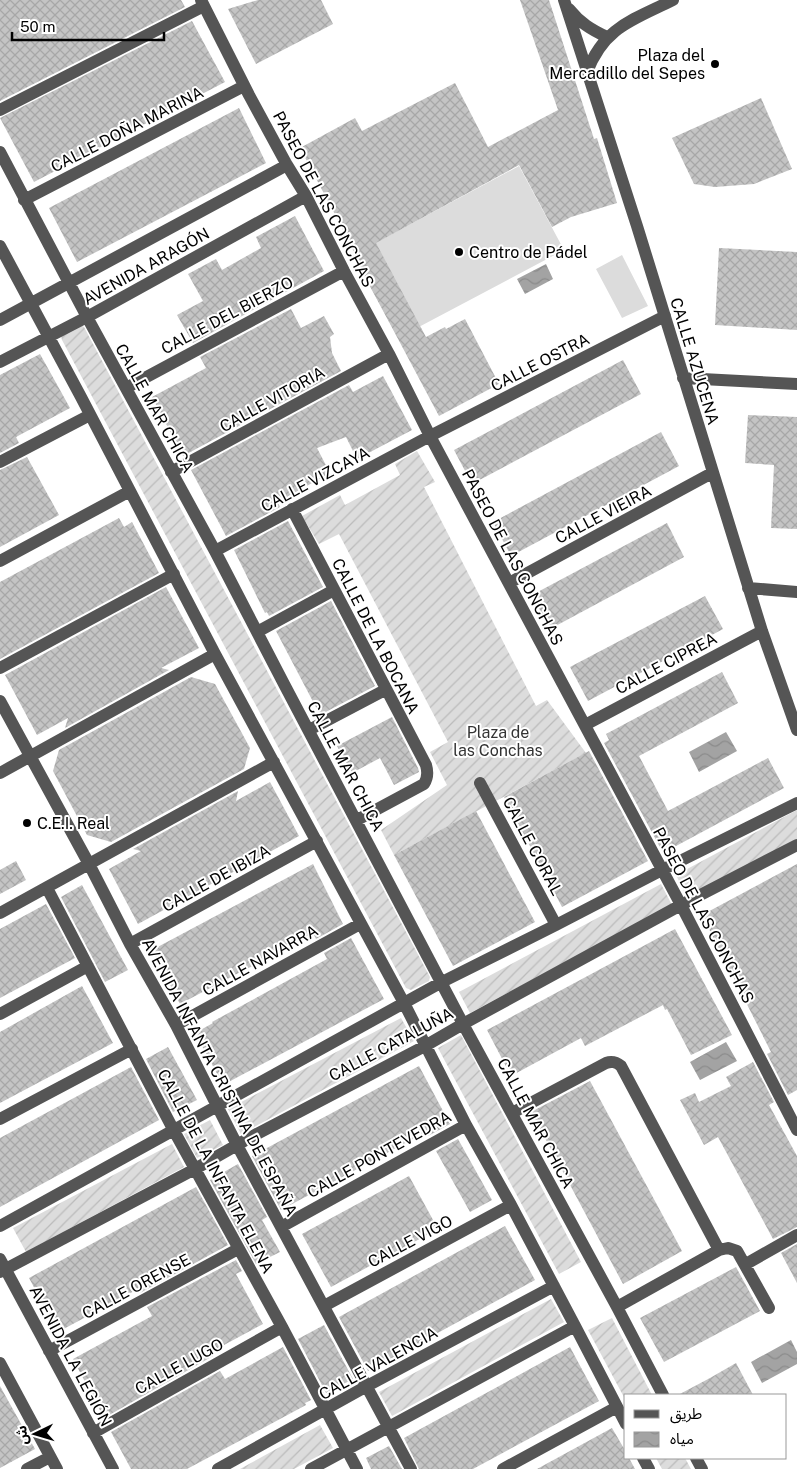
<svg xmlns="http://www.w3.org/2000/svg" width="797" height="1469" font-family="'Public Sans','Noto Sans Arabic',sans-serif">
	<defs>
		<pattern id="garden-furrows" width="10" height="10" patternUnits="userSpaceOnUse" patternTransform="scale(1.25)"><rect width="10" height="10" fill="#dcdcdc"/><path d="M-1 1l2-2M0 10L10 0M9 11l2-2" fill="none" stroke="#bbb"/></pattern>
		<pattern id="water-waves" width="16" height="10" patternUnits="userSpaceOnUse" patternTransform="scale(1.25)"><rect width="16" height="10" fill="#a3a3a3"/><path d="M0 5q4-4 8 0t8 0" fill="none" stroke="#8b8b8b"/></pattern>
		<pattern id="building-cross-hatch" width="8" height="8" patternUnits="userSpaceOnUse" patternTransform="scale(1.25)"><rect width="8" height="8" fill="#c4c4c4"/><path d="M0 0l8 8M0 8l8-8" fill="none" stroke="#a7a7a7"/></pattern>
	</defs>
	<rect width="100%" height="100%" fill="#fff"/>
	<!-- grass -->
	<path fill="#dcdcdc" d="M519,166l45,84 -166,88 -45,-83z
		M622,255l26,51 -26,12 -26,-49z"/>
	<!-- garden -->
	<path fill="url(#garden-furrows)" d="M81,325l3,2 346,650 -1,4 -18,9 -5,-2 -344,-648 -1,-4z
		M417,451l18,31 -11,5 112,219 11,-6 39,53 -192,102 -13,-25 66,-45 -17,-33 18,-10 -109,-208 -20,10 -17,-28 38,-21 5,10 55,-30 -5,-11z
		M797,810v29l-110,58 -11,-22z
		M661,884l11,21 -202,108 -11,-21z
		M401,1018l13,23 -173,93 -13,-25z
		M461,1035l120,227 -22,12 -121,-226z
		M210,1120l13,25 -26,13 -13,-24z
		M172,1144l12,23 -158,85 -13,-24z
		M551,1299l13,23 -172,94 -13,-24z
		M612,1318l40,77h-26v6l-38,-71z
		M320,1425l13,23 -39,21h-54z
		M656,1458h29l6,11h-29z"/>
	<!-- water -->
	<path fill="url(#water-waves)" d="M546,264l7,15 -28,15 -8,-15z
		M726,732l11,19 -38,21 -10,-20z
		M726,1042l11,19 -37,19 -10,-18z
		M791,1340l6,12v12l-35,19 -11,-21z"/>
	<!-- building -->
	<path fill="url(#building-cross-hatch)" d="M0,0h181l4,7 -185,94z
		M258,0h63l12,24 -77,40 -28,-55z
		M520,0h29l45,139 3,-1 20,65 -46,14 -19,10 -33,-62 -143,78 50,94 19,-10 1,2 19,-10 34,65 -60,32 -75,-141 1,-1 -24,-48 -41,-78 55,-30 7,13 93,-48 33,64 70,-37z
		M192,21l33,61 -191,100 -34,-64z
		M761,98l31,71 -38,15 -39,3 -21,-3 -22,-46z
		M239,108l27,55 -189,99 -28,-54z
		M295,216l29,55 -131,72 -16,-28 26,-14 -15,-27 28,-15 6,11 39,-22 -5,-11z
		M719,248l78,4v78l-82,-5z
		M291,309l10,19 23,-12 10,18 -4,3 2,16 9,18 -158,85 -31,-59 54,-29 -6,-11z
		M40,354l30,54 -54,29 3,6 -19,10v-78z
		M623,360l18,34 -169,90 -18,-34z
		M383,376l29,54 -55,29 -11,-22 -29,11 13,25 -52,29 2,5 -54,29 -35,-66 158,-85 4,7z
		M748,415l49,2v112l-26,-1 3,-63 -29,-2z
		M661,432l18,34 -168,90 -18,-34z
		M27,457l32,58 -59,32v-77z
		M119,518l5,9 8,-5 27,51 -159,86v-77z
		M288,521l35,66 -54,29 -2,-4 -2,1 -31,-63z
		M667,523l17,34 -134,72 -18,-34z
		M166,587l33,61 -38,20 8,2 -104,58 3,-10 -31,17 -32,-60z
		M705,596l18,33 -135,72 -18,-34z
		M331,601l44,85 -55,29 -44,-84z
		M722,672l16,31 -99,53 29,55 100,-53 16,30 -121,65 -59,-110 5,-3 -3,-6z
		M191,677l24,7 35,64 -6,21 -133,73 -24,-7 -34,-64 6,-21z
		M392,717l26,51 1,4 -25,13 -14,-27 -28,15 -15,-27z
		M589,751l59,110 -86,46 -58,-110z
		M270,782l29,54 -161,88 -29,-55 32,-18 -8,-2 105,-58 -2,10z
		M476,811l59,111 -82,44 -59,-111z
		M16,861l10,19 -26,14v-24z
		M313,864l30,60 -27,15 -3,-6 -53,28 2,2 -14,5 -68,36 -28,-54z
		M797,864v226l-9,5 -21,-41 4,-2 -69,-137z
		M82,885l46,85 -23,12 -44,-85z
		M46,904l29,54 -75,40v-69z
		M675,929l57,106 -41,20 -24,-46 -2,1 -2,-5 -78,41 -4,-8 -70,38 -24,-46z
		M351,938l33,61 -161,86 -28,-52 18,-10 -1,-1 115,-63 -3,-6z
		M82,986l31,57 -113,60v-71z
		M168,1047l29,53 -24,12 -27,-53z
		M753,1062l21,40 -5,3 28,51v71l-24,12 -55,-102 -14,8 -24,-45 15,-7 4,9 32,-16 -5,-9z
		M419,1066l31,58 -22,12 -2,-4 -145,78 -29,-54z
		M131,1067l28,53 -159,87v-69z
		M590,1081l92,170 -59,33 -92,-172z
		M458,1139l34,61 -22,12 -34,-61z
		M238,1164l29,53 -5,3 18,32 -24,12 -46,-84z
		M409,1176l29,53 -107,58 -29,-53z
		M196,1187l32,58 -88,48 -2,-4 -80,43 -29,-54z
		M505,1226l30,54 -167,91 -29,-54z
		M797,1244v39l-16,-30z
		M236,1260l6,11 -6,3 27,50 -52,28 2,4 -109,62 -31,-59 79,-43 -5,-9z
		M736,1267l24,44 -96,51 -24,-44z
		M324,1325l29,54 -27,14 -28,-54z
		M283,1347l28,53 -6,3 1,2 -119,64h-56l-20,-37 109,-61 5,8z
		M570,1347l29,54 -126,68h-54l-15,-31z
		M736,1363l17,32h-75l32,-17z
		M0,1386l35,63 -35,19z
		M612,1428l14,24v6h3l6,11h-98z
		M389,1446l13,23h-31l-5,-11z"/>
	<g fill="none" stroke-linecap="round" stroke-linejoin="round">
		<!-- minor -->
		<path stroke="#555" stroke-width="12" d="M201,0l48,95 38,70 19,31 38,75 45,83 41,82 251,469 116,225
			M564,0l73,226 125,405 35,99
			M569,9c11,14 23,21 38,28
			M587,72c17,-45 46,-52 86,-72
			M0,110l204,-104
			M0,152l87,165 128,234 69,133 179,340 154,283 46,88
			M24,200l220,-114
			M0,246l81,151 134,257 189,349 62,122 45,80 64,121 51,98
			M0,320l287,-155
			M0,362l87,-45 219,-121
			M683,378l114,6
			M126,388l218,-117
			M0,462l90,-47
			M171,472l218,-118
			M292,509l134,256c2,7 2,13 -2,19l-67,36
			M215,551l215,-115 235,-120
			M0,561l130,-70
			M509,583l203,-110
			M748,588l49,4
			M257,632l77,-42
			M0,668l174,-94
			M0,701l89,163 41,80 46,81 61,120 174,324
			M585,725l177,-94
			M309,730l76,-40
			M0,773l215,-119
			M480,783l76,142
			M47,888l126,241 109,198 75,142
			M0,913l274,-151
			M130,944l187,-103
			M0,1014l88,-48
			M176,1025l184,-101
			M512,1113l94,-50c6,-2 10,-1 15,3l98,184
			M0,1119l132,-70
			M0,1226l442,-244 114,-57 106,-55 135,-67
			M281,1227l185,-102
			M0,1259l113,210
			M746,1264l51,-29
			M0,1272l195,-103 56,-32 174,-91 38,-22 218,-119 116,-60
			M324,1306l187,-101
			M617,1307l102,-57 9,-2 9,3 32,57
			M49,1351l189,-102
			M0,1363l57,106
			M93,1433l189,-106
			M643,1458l6,11
			M696,1458l6,11
			M27,1469l23,-12
			M218,1469l149,-83 187,-100
			M311,1469l264,-143
			M503,1469l114,-62"/>
	</g>
	<!-- markers -->
	<g fill="#000" stroke="#fff" stroke-width="2">
		<circle cx="715" cy="64" r="5"/>
		<circle cx="459" cy="252" r="5"/>
		<circle cx="27" cy="823" r="5"/>
	</g>
	<g text-anchor="middle" stroke-width="4" stroke-linejoin="round" paint-order="stroke">
		<!-- poi labels -->
		<g font-size="16" fill="#000" stroke="#fff" text-anchor="start">
			<text x="705" y="61" text-anchor="end">Plaza del<tspan x="705" dy="18">Mercadillo del Sepes</tspan></text>
			<text x="469" y="258">Centro de Pádel</text>
			<text x="37" y="829">C.E.I. Real</text>
		</g>
		<!-- street labels -->
		<g font-size="16" fill="#000" stroke="#fff">
			<text transform="translate(127 129) rotate(-27)" y="6">CALLE DOÑA MARINA</text>
			<text transform="translate(324 199) rotate(62)" y="6">PASEO DE LAS CONCHAS</text>
			<text transform="translate(146 266) rotate(-29)" y="6">AVENIDA ARAGÓN</text>
			<text transform="translate(227 315) rotate(-28)" y="6">CALLE DEL BIERZO</text>
			<text transform="translate(695 361) rotate(73)" y="6">CALLE AZUCENA</text>
			<text transform="translate(540 362) rotate(-27)" y="6">CALLE OSTRA</text>
			<text transform="translate(272 399) rotate(-29)" y="6">CALLE VITORIA</text>
			<text transform="translate(155 408) rotate(61)" y="6">CALLE MAR CHICA</text>
			<text transform="translate(315 479) rotate(-28)" y="6">CALLE VIZCAYA</text>
			<text transform="translate(603 514) rotate(-28)" y="6">CALLE VIEIRA</text>
			<text transform="translate(513 557) rotate(62)" y="6">PASEO DE LAS CONCHAS</text>
			<text transform="translate(376 636) rotate(63)" y="6">CALLE DE LA BOCANA</text>
			<text transform="translate(666 663) rotate(-28)" y="6">CALLE CIPREA</text>
			<text transform="translate(346 766) rotate(62)" y="6">CALLE MAR CHICA</text>
			<text transform="translate(533 846) rotate(62)" y="6">CALLE CORAL</text>
			<text transform="translate(216 878) rotate(-29)" y="6">CALLE DE IBIZA</text>
			<text transform="translate(704 915) rotate(62)" y="6">PASEO DE LAS CONCHAS</text>
			<text transform="translate(260 960) rotate(-29)" y="6">CALLE NAVARRA</text>
			<text transform="translate(391 1044) rotate(-28)" y="6">CALLE CATALUÑA</text>
			<text transform="translate(220 1077) rotate(62)" y="6">AVENIDA INFANTA CRISTINA DE ESPAÑA</text>
			<text transform="translate(536 1123) rotate(62)" y="6">CALLE MAR CHICA</text>
			<text transform="translate(379 1154) rotate(-29)" y="6">CALLE PONTEVEDRA</text>
			<text transform="translate(216 1171) rotate(62)" y="6">CALLE DE LA INFANTA ELENA</text>
			<text transform="translate(410 1241) rotate(-28)" y="6">CALLE VIGO</text>
			<text transform="translate(136 1286) rotate(-28)" y="6">CALLE ORENSE</text>
			<text transform="translate(71 1356) rotate(62)" y="6">AVENIDA LA LEGIÓN</text>
			<text transform="translate(378 1363) rotate(-29)" y="6">CALLE VALENCIA</text>
			<text transform="translate(179 1366) rotate(-29)" y="6">CALLE LUGO</text>
		</g>
		<!-- park labels -->
		<g font-size="16" fill="#333" stroke="#fff">
			<text x="498" y="738">Plaza de<tspan x="498" dy="18">las Conchas</tspan></text>
		</g>
	</g>
	<!-- legend -->
	<rect x="624" y="1394" width="162" height="65" fill="#ffffff" stroke="#999999"/>
	<rect x="634" y="1410" width="25" height="8" fill="#555555" stroke="#999999"/>
	<text x="670" y="1419" font-size="15" fill="#000000">طريق</text>
	<rect x="634" y="1432" width="25" height="15" fill="url(#water-waves)" stroke="#999999"/>
	<text x="670" y="1444" font-size="15" fill="#000000">مياه</text>
	<!-- north arrow -->
	<g transform="translate(35 1434) rotate(265)" stroke="#ffffff" stroke-width="4" paint-order="stroke">
	<path d="M0-4L9 19L0 12L-9 19Z" fill="#000000"/>
	<text y="-8" font-size="14" font-weight="bold" text-anchor="middle" fill="#000000">ش</text>
	</g>
	<!-- scale -->
	<path d="M12 32v8h152v-8" fill="none" stroke="#000000" stroke-width="2.5"/>
	<text x="20" y="32" font-size="15" fill="#000000" stroke="#ffffff" stroke-width="4" paint-order="stroke">50 m</text>
</svg>
